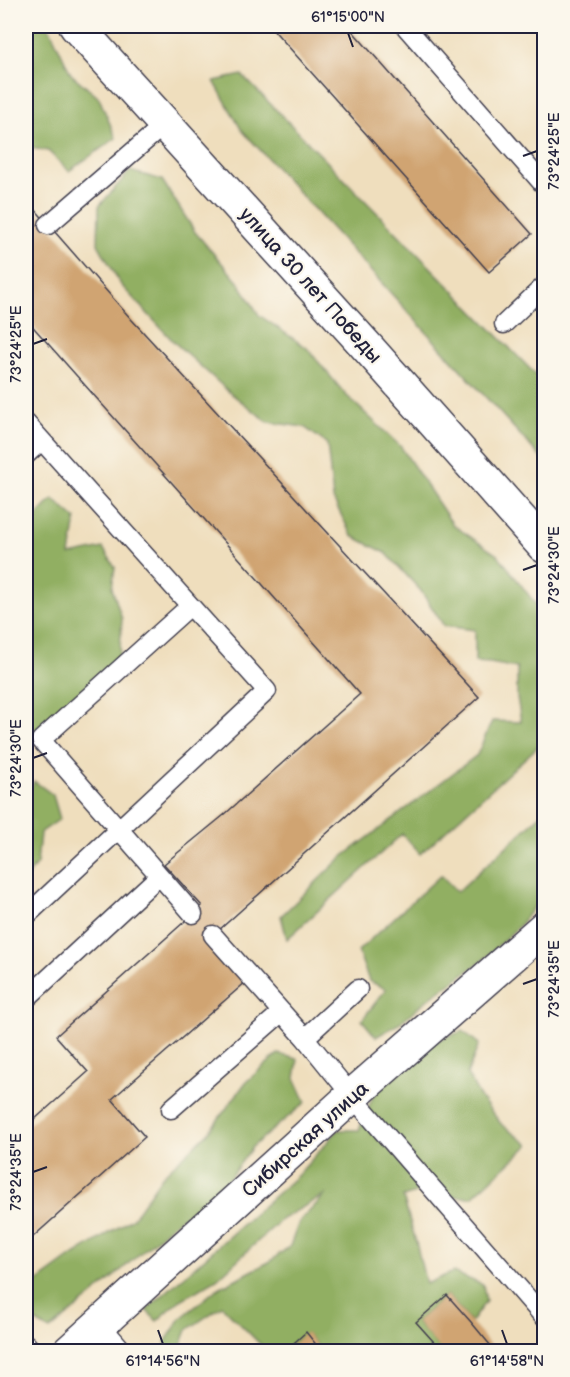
<svg xmlns="http://www.w3.org/2000/svg" width="570" height="1377" font-family="'Balsamiq Sans',sans-serif">
	<rect width="100%" height="100%" fill="#fbf7ec"/>
	<filter id="ink" filterUnits="userSpaceOnUse"><feTurbulence type="fractalNoise" baseFrequency=".0167" numOctaves="2"/><feDisplacementMap in="SourceGraphic" scale="12" xChannelSelector="R" yChannelSelector="G"/><feConvolveMatrix kernelMatrix="1 2 1 2 8 2 1 2 1" color-interpolation-filters="sRGB"/></filter>
	<filter id="wash" filterUnits="userSpaceOnUse"><feTurbulence type="fractalNoise" baseFrequency=".008" numOctaves="4" result="noise"/><feDisplacementMap in="SourceGraphic" scale="24" xChannelSelector="R" yChannelSelector="G"/><feGaussianBlur stdDeviation="1.35" result="paint"/><feColorMatrix in="noise" values="0 0 0 0 0 0 0 0 0 0 0 0 0 0 0 0 0 1.4 0 .05"/><feComposite in="paint" operator="in"/></filter>
	<g filter="url(#wash)">
		<rect width="100%" height="100%" fill="#efdebd"/>
		<!-- forest -->
		<path fill="#91af62" stroke="#5a684e" stroke-width="1.5" d="M26,26h20l4,3 21,45 28,24 17,40 -47,33 -21,-20 -22,-4z
			M242,75l302,308v78l-303,-332 -27,-48z
			M130,171l32,9 33,52 44,51 20,32 48,33 38,46 56,53 52,78 46,31 45,59v126l-124,113 -18,-20 -115,105 -6,-23 60,-58 136,-103 15,-34 29,1 -4,-25v-29l-27,-5 -15,-1v-32l-31,-4 -23,-35 -35,-38 -34,-17 -19,-37 -6,-55 -23,-17 -36,-5 -39,-30 -55,-50 -53,-57 -23,-41 1,-38z
			M53,499l23,20 -6,36 33,-7 12,19 -3,21 10,31 -3,45 -81,75 -12,16v-228z
			M34,781l19,14 7,24 -20,14 -3,31 -11,14v-80z
			M544,812v82l-25,32 -37,35 -50,35 -35,29 -21,12 -14,-17 24,-31 -17,-8 -11,-30 83,-76 16,17z
			M463,1031l16,13 -12,30 13,23 22,28 27,20 -57,52h-17l-16,14 -17,-20 -19,6 13,45 10,42 27,-12 30,13 3,16 -15,21 -24,-27 -31,27 27,29h-121l-16,-18 -22,18h-17l-45,-45 -35,24 -6,16 4,5h-17l-3,-9 16,-24 36,-29 52,-27 21,-16 9,-24 27,-28 -44,25 -65,60 -38,22 -22,20 -11,-11 151,-134 41,-46h21l15,-36 61,-53z
			M278,1054l20,5 -3,19 11,24 -53,44 -36,49 -39,25 -84,74 -44,36 -19,-11 -5,-29 48,-35 59,-37 29,-42 46,-43 38,-51z"/>
		<g id="blocks">
			<!-- building -->
			<path fill="#d0a472" d="M270,26h78l184,208 -43,38z
				M26,199l106,121 347,377 -270,242 38,42 -135,118 33,38 -119,106v-116l62,-55 -32,-36 146,-130 -38,-42 60,-49 136,-121 -334,-375z
				M447,1295l24,27 25,30h-53l-27,-30z
				M306,1332l16,20h-38z"/>
		</g>
	</g>
	<g filter="url(#ink)">
		<use href="#blocks" fill-opacity="0" stroke="#413e4e" stroke-width="1.5"/>
		<g fill="none" stroke-linecap="round" stroke-linejoin="round">
			<!-- lane casing -->
			<g stroke="#413e4e" stroke-width="21">
				<path id="lane" d="M405,26l139,159
					M48,225l117,-101
					M504,324l40,-38
					M26,423l241,268 -241,225
					M26,455l15,-14
					M190,606l-149,134 152,174
					M213,935l92,103 47,58 192,221
					M26,999l133,-123
					M305,1038l53,-49
					M171,1109l111,-97
					M99,1323l25,29
					M26,1344l7,8"/>
			</g>
			<!-- secondary casing -->
			<g stroke="#413e4e" stroke-width="36">
				<path id="secondary" d="M76,26l292,322 176,198
					M69,1352l283,-256 192,-168"/>
			</g>
			<!-- lane -->
			<use href="#lane" stroke="#fff" stroke-width="18"/>
			<!-- secondary -->
			<use href="#secondary" stroke="#fff" stroke-width="33"/>
		</g>
	</g>
	<!-- ticks -->
	<path fill="none" stroke="#22223b" stroke-width="2" d="M348,33l5,14M523,156l14,-5M33,344l14,-5M523,570l14,-5M33,758l14,-5M523,984l14,-5M33,1172l14,-5M158,1330l5,14M502,1330l5,14"/>
	<g text-anchor="middle" stroke-width="4.5" stroke-linejoin="round" paint-order="stroke">
		<!-- street labels -->
		<g font-size="20" fill="#22223b" stroke="#fbf7ec">
			<text transform="translate(311 285) rotate(48)" y="7">улица 30 лет Победы</text>
			<text transform="translate(305 1139) rotate(-42)" y="7">Сибирская улица</text>
		</g>
	</g>
	<!-- margin -->
	<rect width="570" height="1377" fill="none" stroke="#fbf7ec" stroke-width="66"/>
	<rect x="33" y="33" width="504" height="1311" fill="none" stroke="#22223b" stroke-width="2"/>
	<g font-size="15" text-anchor="middle" fill="#22223b">
		<text x="348" y="22">61°15'00"N</text>
		<text transform="translate(554 151) rotate(-90)" y="5">73°24'25"E</text>
		<text transform="translate(16 344) rotate(-90)" y="5">73°24'25"E</text>
		<text transform="translate(554 565) rotate(-90)" y="5">73°24'30"E</text>
		<text transform="translate(16 758) rotate(-90)" y="5">73°24'30"E</text>
		<text transform="translate(554 979) rotate(-90)" y="5">73°24'35"E</text>
		<text transform="translate(16 1172) rotate(-90)" y="5">73°24'35"E</text>
		<text x="163" y="1366">61°14'56"N</text>
		<text x="507" y="1366">61°14'58"N</text>
	</g>
</svg>
